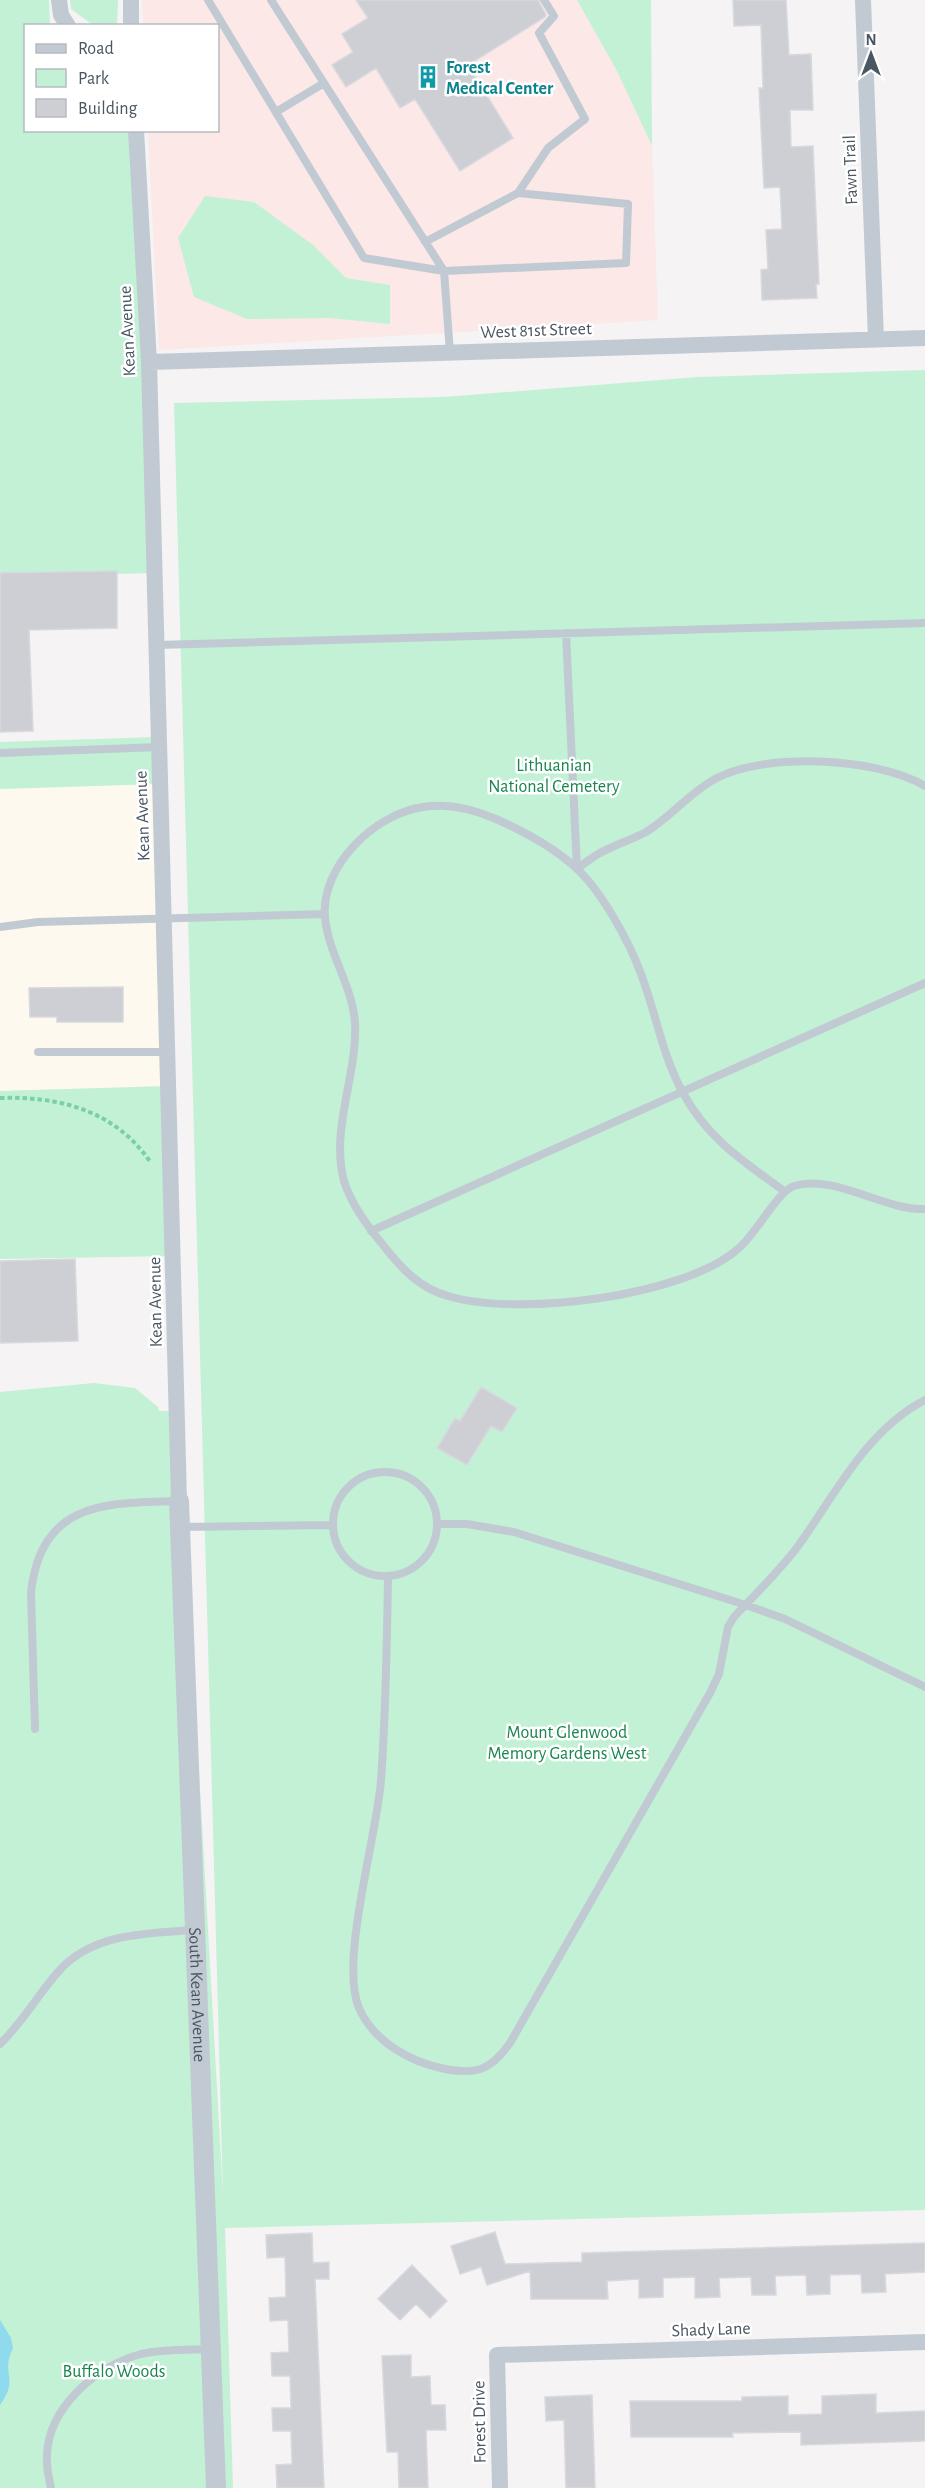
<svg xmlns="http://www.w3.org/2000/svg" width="925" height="2488" font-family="'Alegreya Sans',sans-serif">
	<rect width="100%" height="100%" fill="#f5f3f3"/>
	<!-- commercial -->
	<path fill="#fdf9ef" d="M158,784l10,302 -168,5v-302z"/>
	<!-- medical -->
	<path fill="#fce8e6" d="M142,0h435l40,71 35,75 6,174 -499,30 -11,-219 70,-1v-104l-75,-1z"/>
	<!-- green -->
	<path fill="#c3f1d5" d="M0,0h49l1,25 -24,1v104l104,1 22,442 -152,4z
		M70,0h48l-1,25h-24l-22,-16z
		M577,0h74l1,146 -35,-75z
		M205,196l49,6 59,43 33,33 44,7v39l-60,-6 -83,1 -53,-22 -16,-59z
		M925,370v1840l-700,18 8,260h-233v-1096l94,-9 41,5 23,19 1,4h20l-1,-12 45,795 -49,-1791 270,-6 254,-20z
		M157,737l1,47 -158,5v-47z
		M168,1086l6,170 -174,3v-168z"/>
	<!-- water -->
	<path fill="#90daee" d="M0,2320l11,18 2,10c-13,26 7,30 -13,57z"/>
	<!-- building -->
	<path fill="#cdcfd5" stroke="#d7d9de" stroke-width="1.5" d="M356,0h182l8,15 -1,2 -77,48 45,73 -53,33 -45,-72 -15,9 -24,-40 -30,19 -14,-22 21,-13 -11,-18 26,-16z
		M733,0h53l3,55 22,-1 2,56h-23l1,37 22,-1 6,138h-3l1,14 -55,2 -1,-30 7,-1 -2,-39 16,-1 -2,-42 -16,1 -5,-100h4l-2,-63 -27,1z
		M117,571v57l-88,2 4,101 -33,1v-159z
		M123,987v35h-66v-5h-27l-1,-29z
		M75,1259l3,82 -78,2v-82z
		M481,1387l36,21 -15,24 -11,-6 -24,39 -30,-17 18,-30 5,3z
		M495,2232l10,32 77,-2v-9l343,-10v29l-40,2 1,18 -24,1 -1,-19 -31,1v19l-23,1 -1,-20 -31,1 1,19h-24l-1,-18 -32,1 1,19 -25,1v-21l-32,1v19l-24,1v-19l-32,2 1,18h-77l-1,-28 -43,14 -6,-18 -21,7 -9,-28z
		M312,2233l1,30 16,-1v17h-14l9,209h-47l-1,-23 16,-1 -1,-33h-18l-1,-23h19l-1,-32h-18l-1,-23 18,-1 -1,-32 -18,1 -1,-23 17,-1 -1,-40 -18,1 -1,-23z
		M412,2265l35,36 -17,17 -14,-14 -16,16 -22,-21z
		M411,2355v22l19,-1 1,29h14l1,25h-20l2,58h-29l-1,-36h-11l-5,-96z
		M876,2394v19l49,-2v30l-124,4v-13l-69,1 1,4h-102l-1,-36h112v-4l46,-1v19l34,-1v-18z
		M592,2395l3,93h-29l-2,-68 -18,1 -1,-24z"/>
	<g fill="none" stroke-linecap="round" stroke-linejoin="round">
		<!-- path -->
		<path stroke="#7ad0a6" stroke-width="4" stroke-dasharray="4.5 3" stroke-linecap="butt" d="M0,1098c60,-2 116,13 151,65"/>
		<!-- service -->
		<path stroke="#c1cad2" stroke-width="8" d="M208,0l156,258 80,13
			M271,0l173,271
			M276,112l48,-29
			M518,193l30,-45 37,-29 -46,-86 15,-17 -10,-16
			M425,242l93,-49 110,11 -2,59 -182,8 6,82
			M566,633l11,236
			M157,645l768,-22
			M0,753l160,-6
			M577,869c10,-8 19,-15 31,-20 12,-6 25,-10 38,-17 25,-15 43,-39 69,-53 50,-27 161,-22 210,7
			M0,927l38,-5 287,-8
			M38,1052h130
			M784,1191c-41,-30 -76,-52 -101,-98 -21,-38 -27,-80 -42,-119 -12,-33 -40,-84 -66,-107 -22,-20 -52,-36 -79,-48 -23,-10 -48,-16 -73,-12 -49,7 -103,60 -98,111 4,37 27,67 30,104 3,52 -25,107 -11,159 7,23 24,46 39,64 18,23 36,43 65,51 68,21 237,1 291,-48 16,-13 40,-58 55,-62 42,-12 88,24 131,23
			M371,1231l554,-248
			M333 1524a52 52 0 1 1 104 0a52 52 0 1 1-104 0Z
			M437,1524h30l47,8 232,73 39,14 140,68
			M181,1527l151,-2
			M388,1576c-1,68 -2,136 -7,204 -4,56 -42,182 -22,228 15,34 51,54 86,61 32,6 46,1 65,-26l200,-350 9,-19 9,-47 6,-10c21,-22 43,-44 62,-68 38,-52 69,-118 129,-149
			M35,1729l-4,-137c11,-91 74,-89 148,-91
			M0,2044c22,-21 37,-48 58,-72 33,-39 90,-39 137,-42
			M51,2488c-2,-10 -5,-21 -4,-32 1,-49 50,-90 94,-102 22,-5 46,-4 69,-5"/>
		<!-- minor -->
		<path stroke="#c1cad2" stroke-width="16" d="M59,0l2,15 7,11
			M131,0v26
			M863,0l13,339
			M136,130l13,232 30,1139
			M149,362l776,-24
			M500,2488l-3,-133 428,-13"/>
		<!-- tertiary -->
		<path stroke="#c1cad2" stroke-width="20" id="s1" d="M179,1501l37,987"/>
	</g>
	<!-- icons -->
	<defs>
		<g id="building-bare" transform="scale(1.8)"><path d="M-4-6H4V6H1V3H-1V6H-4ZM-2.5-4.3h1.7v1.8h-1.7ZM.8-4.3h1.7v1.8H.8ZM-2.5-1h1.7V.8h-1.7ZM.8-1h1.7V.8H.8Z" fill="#0f9aa8" stroke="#fff" stroke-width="2.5" paint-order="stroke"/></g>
	</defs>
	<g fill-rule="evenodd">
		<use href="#building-bare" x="428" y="77"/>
	</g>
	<g text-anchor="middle" stroke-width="5" stroke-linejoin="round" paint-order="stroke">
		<!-- culture labels -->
		<g font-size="18" font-weight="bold" fill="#0d838f" stroke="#fff" text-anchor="start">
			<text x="446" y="73">Forest<tspan x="446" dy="21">Medical Center</tspan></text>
		</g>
		<!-- street labels -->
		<g font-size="18" fill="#4a5661" stroke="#fff">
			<text transform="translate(850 170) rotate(-92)" y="6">Fawn Trail</text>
			<text transform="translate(536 330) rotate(-2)" y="6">West 81st Street</text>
			<text transform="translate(127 331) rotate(-93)" y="6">Kean Avenue</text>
			<text transform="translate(142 816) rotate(-92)" y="6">Kean Avenue</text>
			<text transform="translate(155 1302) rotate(-91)" y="6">Kean Avenue</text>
			<text dy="6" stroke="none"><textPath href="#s1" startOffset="494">South Kean Avenue</textPath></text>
			<text transform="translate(711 2329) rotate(-2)" y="6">Shady Lane</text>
			<text transform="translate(479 2422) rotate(-91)" y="6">Forest Drive</text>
		</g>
		<!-- park labels -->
		<g font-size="18" fill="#17864f" stroke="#fff">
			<text x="554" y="771">Lithuanian<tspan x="554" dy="21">National Cemetery</tspan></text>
			<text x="567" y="1738">Mount Glenwood<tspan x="567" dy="21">Memory Gardens West</tspan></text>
			<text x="114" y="2377">Buffalo Woods</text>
		</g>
	</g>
	<!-- legend -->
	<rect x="24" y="24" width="195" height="108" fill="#ffffff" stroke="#b7bbc0" stroke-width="1.5"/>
	<rect x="36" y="44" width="30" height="9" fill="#c1cad2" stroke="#b7bbc0" stroke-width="1.5"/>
	<text x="78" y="54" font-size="18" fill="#4a5661">Road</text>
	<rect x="36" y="69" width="30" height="18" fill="#c3f1d5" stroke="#b7bbc0" stroke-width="1.5"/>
	<text x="78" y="84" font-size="18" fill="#4a5661">Park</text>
	<rect x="36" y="99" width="30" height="18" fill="#cdcfd5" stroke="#b7bbc0" stroke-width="1.5"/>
	<text x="78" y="114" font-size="18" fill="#4a5661">Building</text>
	<!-- north arrow -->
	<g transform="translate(871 54)" stroke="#ffffff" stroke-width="4.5" paint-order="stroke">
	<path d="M0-4.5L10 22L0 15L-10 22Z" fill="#4a5661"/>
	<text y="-9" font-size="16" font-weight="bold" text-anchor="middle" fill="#4a5661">N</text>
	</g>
</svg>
